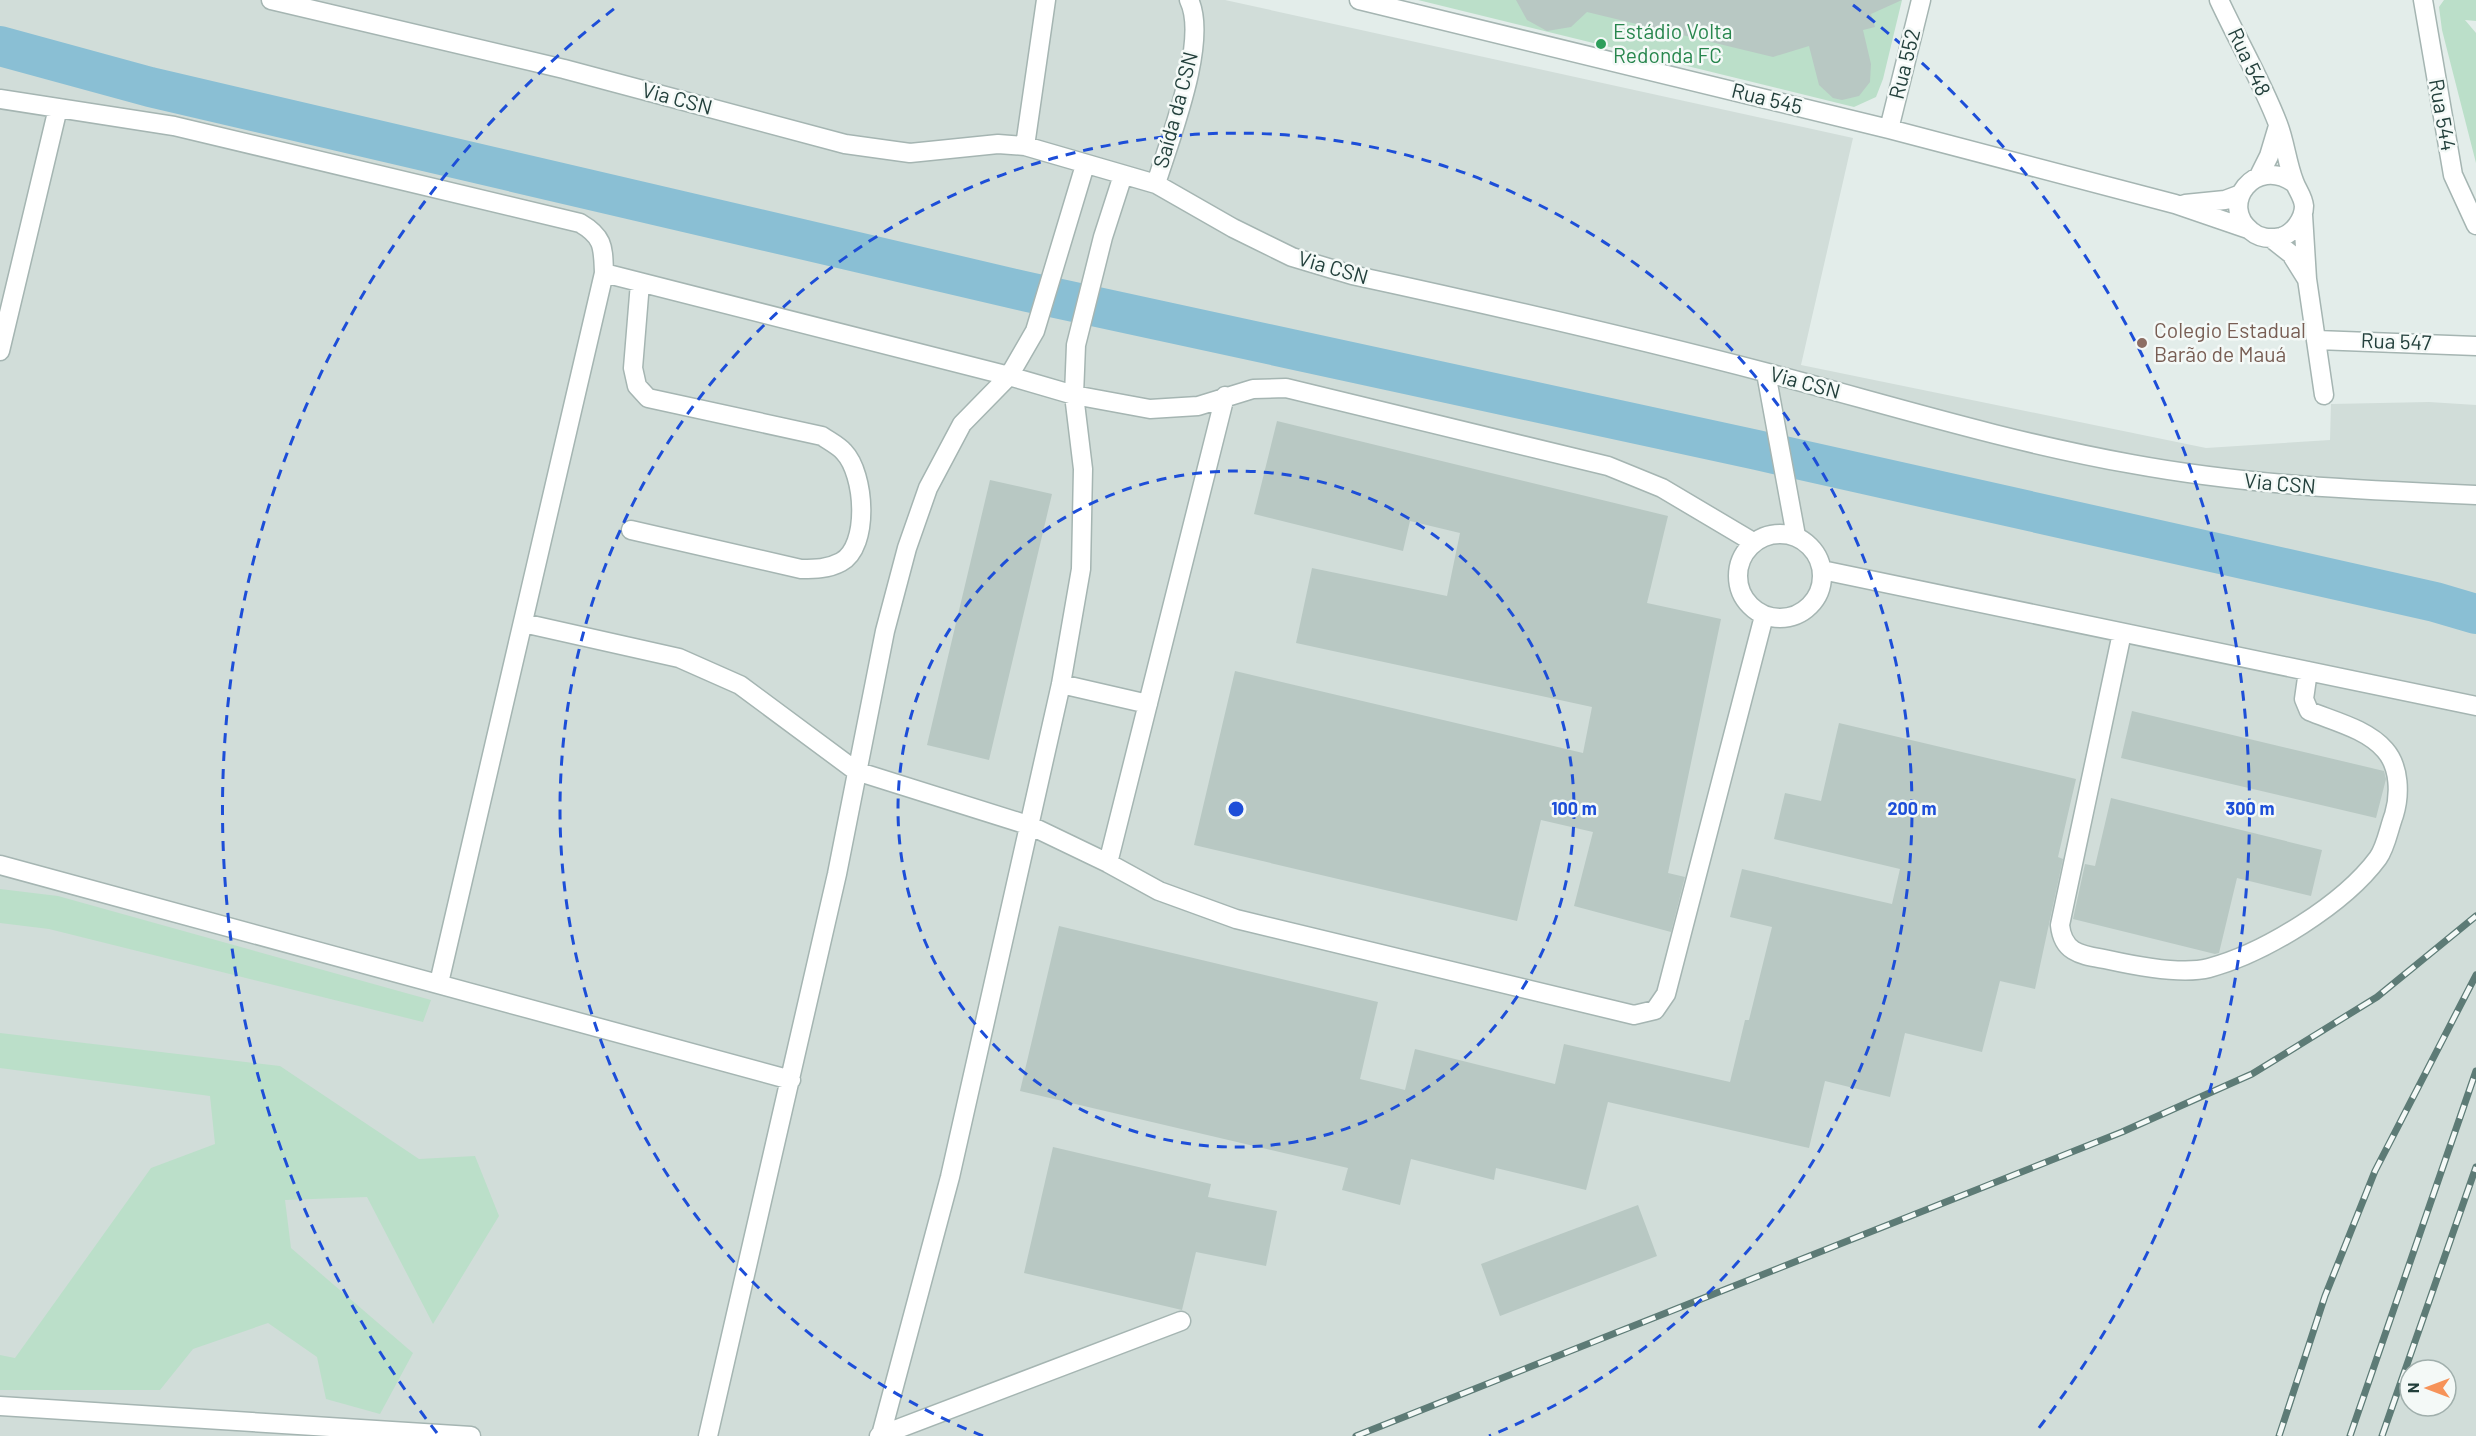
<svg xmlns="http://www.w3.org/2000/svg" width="2476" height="1436" font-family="Barlow,sans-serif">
	<rect width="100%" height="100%" fill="#e3edea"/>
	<!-- built -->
	<path fill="#d1ddd9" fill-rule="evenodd" d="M0,0h1225l628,138 -52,227 405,83 124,-8 1,-36 98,-2 47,3v1031h-2476zM2410,1370h36v36h-36z"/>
	<!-- green -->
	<path fill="#bbdfc9" d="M1418,0h484l-19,79 -7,18 -22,10z
		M2444,0h32v21l-11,-1 11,13v130l-34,-133 -3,-23z
		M0,889l58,7 373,104 -8,22 -374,-93 -49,-6z
		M0,1033l280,33 139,93 56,-3 24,60 -66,108 -66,-127 -82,3 6,48 122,105 -33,61 -54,-15 -9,-42 -49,-34 -75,26 -33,41h-160v-35l15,3 136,-190 64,-24 -5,-48 -210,-28z"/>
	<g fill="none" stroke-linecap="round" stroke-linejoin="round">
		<!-- river -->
		<path stroke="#8abfd4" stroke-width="40" d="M0,46l150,41 878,205 729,158 678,152 41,12"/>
	</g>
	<!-- building -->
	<path fill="#b8c8c3" d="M1516,0h386l-31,14 4,13 -12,3 8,34 -1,18 -11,14 -17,4 -9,-2 -14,-13 -10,-39 -36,11 -186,-45 -16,15 -24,4 -20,-11z
		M1277,421l391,95 -21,87 74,16 -53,254 17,4 -14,55 -97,-26 19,-74 -52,-12 -24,101 -323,-76 41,-174 348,82 9,-46 -296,-64 16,-75 135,28 13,-63 -50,-12 -7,30 -149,-37z
		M990,480l62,14 -63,266 -62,-15z
		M2132,711l252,60 2,8 -10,39 -255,-60z
		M1839,723l237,56 -18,78 5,2 -28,130 -35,-8 -18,71 -77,-19 -15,64 -65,-16 -16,67 -201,-46 -22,88 -90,-22 -2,12 -83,-21 -11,46 -58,-15 6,-22 -328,-77 39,-165 319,76 -18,77 45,11 10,-41 140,35 9,-40 166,38 15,-62h4l23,-93 -42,-10 12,-48 150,35 8,-35 -126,-30 11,-46 36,8z
		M2111,798l211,52 -11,46 -74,-18 -18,75 -4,1 -142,-35 12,-55 10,2z
		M1053,1147l158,37 -3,13 69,14 -11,55 -70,-14 -14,58 -158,-37z
		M1638,1205l19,51 -157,60 -19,-52z"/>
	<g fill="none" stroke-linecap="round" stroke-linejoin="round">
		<!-- minor casing -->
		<g stroke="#a5b5b2" stroke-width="21">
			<path id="minor" d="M271,0l293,69 281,75 65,9 88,-9 27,2 131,38 77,44 59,29 60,18c139,30 278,62 416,98 121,32 240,69 364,91 114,21 228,26 344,31
				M1359,0l530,129 286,75 73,25
				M2219,0c19,41 43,82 59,124 7,18 9,39 16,57 3,9 9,15 10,25 0,13 -11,28 -23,31 -11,2 -21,2 -30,-6 -33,-26 4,-76 43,-48
				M2423,0l30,175 23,50
				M0,99l174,27 406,97c24,14 23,24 24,50l-165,710
				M1889,129l32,-129
				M1025,146l21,-146
				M2259,176l10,-20 9,-30
				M1156,184c13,-43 53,-143 33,-184
				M2185,204l40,-4 16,-6
				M2303,215l4,64 17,116
				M2272,239l19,15 15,24
				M604,273l405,103 65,19 76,14 48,-3 55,-17 33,-1 322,78 54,22 91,54
				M2317,340l159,6
				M0,351l58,-243
				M1766,373l30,163
				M631,530l170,39c14,0 27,0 40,-7 29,-16 24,-88 3,-110 -5,-6 -15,-11 -22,-16l-174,-38 -11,-12 -4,-18 7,-85
				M1738 576a42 42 0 1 1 84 0a42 42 0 1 1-84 0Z
				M1822,570l654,136
				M523,623l156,35 61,27 116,86 175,55 77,37 51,28 77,28 398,96 21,-5 11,-16 98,-378
				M2122,633l-62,292c3,30 24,30 49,35 27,6 73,15 100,8 56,-15 135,-64 169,-110 8,-11 11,-30 16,-43 6,-20 6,-48 -9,-65 -18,-21 -52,-29 -76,-39l-5,-12 4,-28
				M1061,684l87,20
				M1108,863l117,-467
				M0,865l791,215
				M0,1406l471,30
				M881,1435l69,-258 111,-493 20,-115 2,-100 -9,-74 2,-50 27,-108 20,-62
				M708,1436l129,-562 48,-243 22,-83 21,-60 34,-64 47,-48 26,-45 50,-166
				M879,1436l302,-115"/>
		</g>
		<!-- minor -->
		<use href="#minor" stroke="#fff" stroke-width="18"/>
		<!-- rail casing -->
		<g stroke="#5d7b76" stroke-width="7">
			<path id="rail" d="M1356,1436l766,-304 130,-58 125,-77 99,-81
				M2279,1436l46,-140 50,-125 101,-196
				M2350,1436l126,-365
				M2382,1436l94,-269"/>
		</g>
		<!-- rail -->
		<use href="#rail" stroke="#f4f9f7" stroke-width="4.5" stroke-dasharray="14" stroke-linecap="butt"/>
	</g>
	<!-- distance rings -->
	<g fill="none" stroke="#1d4ed8" stroke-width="3" stroke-dasharray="10 8">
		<circle cx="1236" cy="809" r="338"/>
		<path d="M983 1436A676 676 0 1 1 1489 1436"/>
		<path d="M437 1433A1014 1014 0 0 1 619 5M1853 5A1014 1014 0 0 1 2035 1433"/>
	</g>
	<!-- markers -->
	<circle fill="#2e9e5b" stroke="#f4f9f7" stroke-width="2" cx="1601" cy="44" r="6"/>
	<circle fill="#8d6e63" stroke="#f4f9f7" stroke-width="2" cx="2142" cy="343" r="6"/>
	<g text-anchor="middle" stroke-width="5" stroke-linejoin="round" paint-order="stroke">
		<!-- leisure labels -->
		<g font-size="21" fill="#27864d" stroke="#f4f9f7" text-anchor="start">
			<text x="1613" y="39">Estádio Volta<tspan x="1613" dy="24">Redonda FC</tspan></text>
		</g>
		<!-- street labels -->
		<g font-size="21" fill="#223f3b" stroke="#f4f9f7">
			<text transform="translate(2249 62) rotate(65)" y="7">Rua 548</text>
			<text transform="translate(1905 64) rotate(-76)" y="7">Rua 552</text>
			<text transform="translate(677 99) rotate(15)" y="7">Via CSN</text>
			<text transform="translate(1767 99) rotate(14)" y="7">Rua 545</text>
			<text transform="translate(1176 110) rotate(-75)" y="7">Saída da CSN</text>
			<text transform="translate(2442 115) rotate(80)" y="7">Rua 544</text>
			<text transform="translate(1333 268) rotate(16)" y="7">Via CSN</text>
			<text transform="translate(2396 342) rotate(2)" y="7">Rua 547</text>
			<text transform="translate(1805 383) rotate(15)" y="7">Via CSN</text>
			<text transform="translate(2280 484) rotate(5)" y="7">Via CSN</text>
		</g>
		<!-- education labels -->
		<g font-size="21" fill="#785e54" stroke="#f4f9f7" text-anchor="start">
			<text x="2154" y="338">Colegio Estadual<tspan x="2154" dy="24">Barão de Mauá</tspan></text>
		</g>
	</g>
	<circle cx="1236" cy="809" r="9" fill="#1d4ed8" stroke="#f4f9f7" stroke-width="3"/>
	<g font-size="18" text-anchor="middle" font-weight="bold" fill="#1d4ed8" stroke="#f4f9f7" stroke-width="5" stroke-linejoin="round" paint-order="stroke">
		<text x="1574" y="815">100 m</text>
		<text x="1912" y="815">200 m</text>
		<text x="2250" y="815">300 m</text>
	</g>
	<!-- north arrow -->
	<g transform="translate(2428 1388) rotate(270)"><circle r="28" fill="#f4f9f7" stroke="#a0afac" stroke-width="1.5"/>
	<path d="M0-4.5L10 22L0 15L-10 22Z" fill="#f69359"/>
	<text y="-9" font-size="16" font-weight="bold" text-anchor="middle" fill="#223f3b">N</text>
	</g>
</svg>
